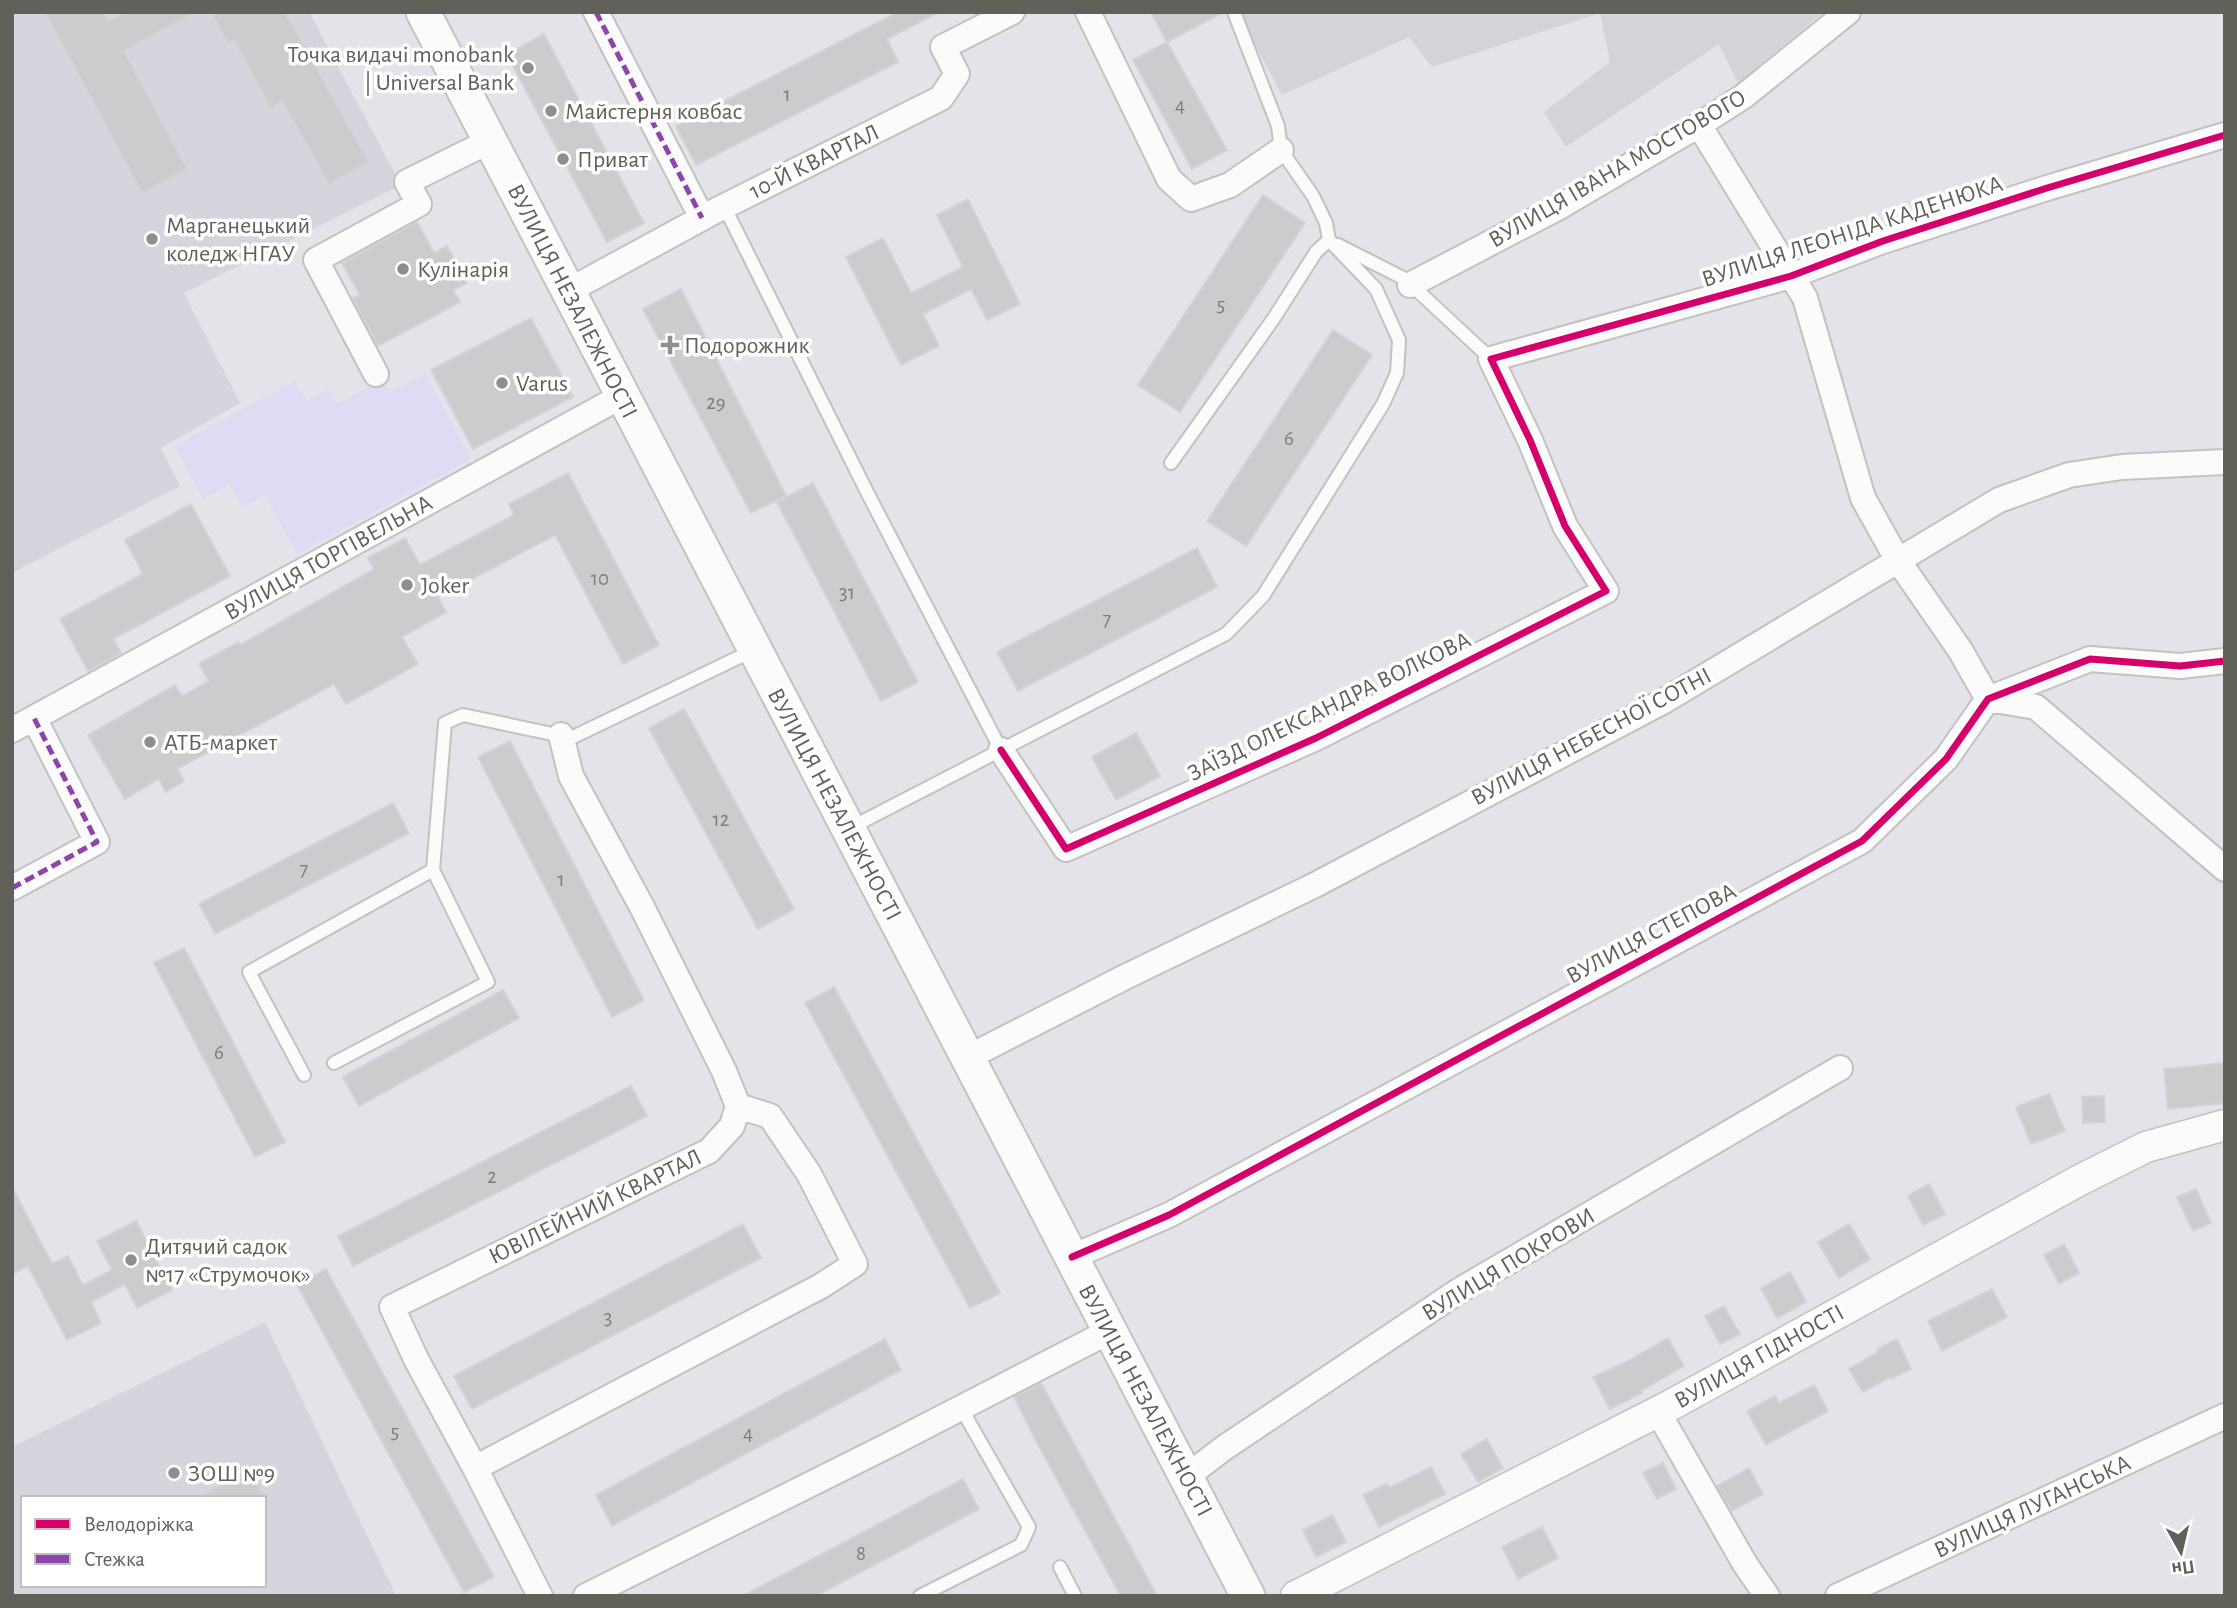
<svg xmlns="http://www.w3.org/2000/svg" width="2237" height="1608" font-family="'Alegreya Sans',sans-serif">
	<rect width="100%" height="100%" fill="#e4e3e9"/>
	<!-- commercial -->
	<path fill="#dedbf4" d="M425,374l46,85 -174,95 -32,-59 -23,12 -12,-22 -27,14 -29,-53 120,-65 12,20 22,-12 9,15 46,-25 7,13z"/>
	<!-- industrial -->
	<path fill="#d4d3d9" d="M1237,12h587l-86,71 -19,-39 -153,103 -22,-35 66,-50 -10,-49 -168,54 -23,-30 -127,58z"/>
	<!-- education -->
	<path fill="#d6d4dd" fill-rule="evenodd" d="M12,12h297l92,173 -217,108 56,110 -79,45 19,38 -168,87z
		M265,1322l131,274h-384v-149zM23,1498h241v87h-241z"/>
	<!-- building -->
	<path fill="#cccccf" stroke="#d3d2d8" stroke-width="2" d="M45,12h58l5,10 17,-10h71l-72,39 63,118 -45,24z
		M211,12h74l84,150 -40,22 -47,-83 -11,7 -37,-68 -6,3z
		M898,12h41l-52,27 11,23 -202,103 -20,-39z
		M1151,12h73l-57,30z
		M544,34l100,189 -37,19 -100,-187z
		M1167,42l60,108 -35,19 -59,-109z
		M1263,195l42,28 -125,189 -42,-27z
		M968,199l52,105 -33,16 -16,-31 -48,25 16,32 -38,19 -55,-108 37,-19 28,55 52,-26 -26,-52z
		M417,222l17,31 13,-7 20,37 -14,7 7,12 -82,44 -25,-48 7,-3 -18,-32z
		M681,289l105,207 -35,17 -108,-204z
		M531,318l42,79 -100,52 -42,-79z
		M1333,330l39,25 -126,191 -39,-25z
		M568,473l91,172 -36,19 -68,-129 -117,62 8,15 -44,25 16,27 -72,40 -12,-20 -157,85 7,12 -18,11 -7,-13 -34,20 -37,-64 87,-50 7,11 27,-15 -10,-17 40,-22 1,3 134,-76 -6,-11 37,-20 15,27 94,-50 -5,-11z
		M813,483l105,199 -37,19 -104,-199z
		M191,504l39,72 -117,63 8,14 -33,18 -28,-52 83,-45 -18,-34z
		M1197,548l20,39 -199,104 -21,-39z
		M684,709l110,200 -36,20 -109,-201z
		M1136,733l24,43 -44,24 -24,-43z
		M510,741l134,259 -32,17 -134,-260z
		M393,803l16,30 -194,101 -16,-30z
		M184,948l101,194 -30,15 -101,-194z
		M834,987l166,306 -30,15 -165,-305z
		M503,990l16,28 -160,88 -16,-29z
		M2225,1063v40l-57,6 -4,-40z
		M631,1086l16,30 -294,150 -15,-30z
		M2049,1094l16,37 -34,13 -15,-37z
		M2104,1096l1,26 -22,1 -1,-26z
		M1929,1184l16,30 -22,11 -15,-29z
		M12,1187l40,77 16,-8 15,29 29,-15 -15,-29 39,-20 36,69 -35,18 -12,-24 -34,18 10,21 -34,17 -39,-74 -16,8z
		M2196,1189l15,34 -18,8 -16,-34z
		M743,1224l18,34 -289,151 -18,-33z
		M1849,1224l21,35 -31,19 -21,-36z
		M2064,1244l15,29 -20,11 -15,-29z
		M326,1269l168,308 -30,15 -167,-307z
		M1790,1272l16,30 -29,16 -16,-30z
		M1992,1289l15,28 -65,34 -14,-30z
		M1724,1306l16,28 -20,10 -15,-28z
		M1668,1338l16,28 -43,25 1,2 -32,16 -17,-32 33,-15z
		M885,1339l16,31 -289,156 -16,-31z
		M1897,1339l14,30 -20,10 -1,-2 -27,15 -14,-23 29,-17 -1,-3z
		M1041,1383l19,35 97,178h-36l-84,-153 -23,-46z
		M1814,1385l14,26 -62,34 -19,-34 28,-15 4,7z
		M1487,1439l16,29 -25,14 -17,-28z
		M1663,1463l13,26 -19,10 -14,-26z
		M1431,1467l14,27 -66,33 -16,-32 24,-11 2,4z
		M1749,1468l14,26 -31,17 -15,-25z
		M249,1470l15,28h-66z
		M963,1479l16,30 -163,87h-73z
		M1332,1515l14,27 -30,15 -13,-27z
		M1542,1527l16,31 -40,21 -16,-32z"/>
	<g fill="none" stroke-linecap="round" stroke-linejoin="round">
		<!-- service casing -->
		<g stroke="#c2c2c1" stroke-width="16">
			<path id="service" d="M724,206l144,288 133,256
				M1338,245l67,34 86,80
				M1171,463l103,-145 42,-66 13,-12 -3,-17 -13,-27 -32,-46 -3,-24 -44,-114
				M848,829l378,-195 37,-38 120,-192 14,-31 2,-33 -23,-51 -47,-49
				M334,1063l154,-81 -55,-112 12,-147 18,-8 108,23 183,-88
				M304,1075l-55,-103 184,-102
				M1060,1567l15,29
				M920,1596l101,-51 8,-18 -68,-119"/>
		</g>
		<!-- minor casing -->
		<g stroke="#c2c2c1" stroke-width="28">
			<path id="minor" d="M596,12l106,206
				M1088,12l81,167 22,20 39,-14 51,-35
				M1699,125l106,173 58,200 34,61 63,91 28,49 48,8 189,162
				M1410,285l151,-79 138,-81 45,-29 104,-84
				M568,291l149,-81 224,-112 16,-24 -14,-27 69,-35
				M376,374l-60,-114 103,-56 -12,-22 83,-41
				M12,730l610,-334
				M1001,750l65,99 250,-111 290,-147 -41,-65 -35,-86 -39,-81 300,-83 92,-35 164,-53 178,-53
				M12,888l85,-46 -63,-124
				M967,1058l158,-81 190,-92 349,-184 335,-201 70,-25 53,-8 103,-5
				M1072,1257l97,-42 693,-374 84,-82 42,-60 102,-40 90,7 45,-5
				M1658,1412l87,152 22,32
				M475,1468l346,-182 34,-22 -46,-90 -39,-58 -32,-10
				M1186,1477l38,-29 236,-158 380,-222
				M540,1596l-65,-128 -59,-109 -24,-52 317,-156 23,-25 6,-20 -14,-35 -82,-164 -71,-131 -10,-41
				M586,1596l303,-151 221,-114
				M1838,1596l387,-180"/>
		</g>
		<!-- tertiary casing -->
		<g stroke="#c2c2c1" stroke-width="33">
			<path id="tertiary" d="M1296,1596l375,-191 409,-225 66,-33 79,-22"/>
		</g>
		<!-- secondary casing -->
		<g stroke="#c4c3c3" stroke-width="37">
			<path id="secondary" d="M423,12l825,1584"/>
		</g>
		<!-- service -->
		<use href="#service" stroke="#fbfbfc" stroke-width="12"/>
		<!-- minor -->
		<use href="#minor" stroke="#fbfbfc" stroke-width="24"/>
		<!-- tertiary -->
		<use href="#tertiary" stroke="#fbfbfc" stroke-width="30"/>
		<!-- secondary -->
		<use href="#secondary" stroke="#fbfbfc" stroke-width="33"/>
		<!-- quiet -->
		<path stroke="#8e44ad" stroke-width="5" stroke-dasharray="10 5" stroke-linecap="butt" d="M596,12l106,206
			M12,888l85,-46 -63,-124"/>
		<!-- cycleway casing -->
		<g stroke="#fff" stroke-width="11">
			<path id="cycleway" d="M1001,750l65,99 250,-111 290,-147 -41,-65 -35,-86 -39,-81 300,-83 92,-35 164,-53 178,-53
				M1072,1257l97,-42 693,-374 84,-82 42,-60 102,-40 90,7 45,-5"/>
		</g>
		<!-- cycleway -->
		<use href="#cycleway" stroke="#d6006c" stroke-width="7"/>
	</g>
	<!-- markers -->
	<g fill="#8f8e8b" stroke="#fff" stroke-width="2.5">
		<circle cx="528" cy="68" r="7"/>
		<circle cx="551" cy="111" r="7"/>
		<circle cx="563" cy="159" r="7"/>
		<circle cx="152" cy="239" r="7"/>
		<circle cx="403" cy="269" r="7"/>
		<path d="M666.5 334.5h7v7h7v7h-7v7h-7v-7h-7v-7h7z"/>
		<circle cx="502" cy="383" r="7"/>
		<circle cx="407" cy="585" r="7"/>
		<circle cx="150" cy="742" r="7"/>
		<circle cx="131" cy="1260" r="7"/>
		<circle cx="174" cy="1473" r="7"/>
	</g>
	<g text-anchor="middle" stroke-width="7" stroke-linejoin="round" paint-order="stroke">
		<!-- number labels -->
		<g font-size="21" fill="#7d7c78">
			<text x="787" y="101">1</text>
			<text x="1180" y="112">4</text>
			<text x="1221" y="311">5</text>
			<text x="716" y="409">29</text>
			<text x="1289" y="445">6</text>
			<text x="600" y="585">10</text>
			<text x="847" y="599">31</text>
			<text x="1107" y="626">7</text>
			<text x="721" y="826">12</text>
			<text x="304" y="876">7</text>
			<text x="561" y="886">1</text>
			<text x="219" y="1059">6</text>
			<text x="492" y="1183">2</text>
			<text x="608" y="1324">3</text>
			<text x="395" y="1438">5</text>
			<text x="748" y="1440">4</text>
			<text x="861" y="1560">8</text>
		</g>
		<!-- poi labels -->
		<g font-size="24" fill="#616059" stroke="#fff" text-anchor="start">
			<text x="514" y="62" text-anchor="end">Точка видачі monobank<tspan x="514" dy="28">| Universal Bank</tspan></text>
			<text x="565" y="119">Майстерня ковбас</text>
			<text x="577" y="167">Приват</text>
			<text x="166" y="233">Марганецький<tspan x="166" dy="28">коледж НГАУ</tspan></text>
			<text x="417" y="277">Кулінарія</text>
			<text x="684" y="353">Подорожник</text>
			<text x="516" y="391">Varus</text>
			<text x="421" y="593">Joker</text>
			<text x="164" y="750">АТБ-маркет</text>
			<text x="145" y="1254">Дитячий садок<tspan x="145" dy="28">№17 «Струмочок»</tspan></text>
			<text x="188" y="1481">ЗОШ №9</text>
		</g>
		<!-- street labels -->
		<g font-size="24" fill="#616059" stroke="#fff">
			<text transform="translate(814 161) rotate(-26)" y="8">10-Й КВАРТАЛ</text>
			<text transform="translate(1617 168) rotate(-30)" y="8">ВУЛИЦЯ ІВАНА МОСТОВОГО</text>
			<text transform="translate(1852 231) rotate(-18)" y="8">ВУЛИЦЯ ЛЕОНІДА КАДЕНЮКА</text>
			<text transform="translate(573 301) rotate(63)" y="8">ВУЛИЦЯ НЕЗАЛЕЖНОСТІ</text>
			<text transform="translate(328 557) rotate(-29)" y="8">ВУЛИЦЯ ТОРГІВЕЛЬНА</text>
			<text transform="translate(1329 706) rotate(-26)" y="8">ЗАЇЗД ОЛЕКСАНДРА ВОЛКОВА</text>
			<text transform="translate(1591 736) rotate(-28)" y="8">ВУЛИЦЯ НЕБЕСНОЇ СОТНІ</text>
			<text transform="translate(835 804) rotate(62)" y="8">ВУЛИЦЯ НЕЗАЛЕЖНОСТІ</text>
			<text transform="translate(1651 933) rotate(-28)" y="8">ВУЛИЦЯ СТЕПОВА</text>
			<text transform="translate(595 1206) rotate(-26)" y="8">ЮВІЛЕЙНИЙ КВАРТАЛ</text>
			<text transform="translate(1508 1264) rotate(-31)" y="8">ВУЛИЦЯ ПОКРОВИ</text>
			<text transform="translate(1759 1356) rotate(-29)" y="8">ВУЛИЦЯ ГІДНОСТІ</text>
			<text transform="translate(1146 1400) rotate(62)" y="8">ВУЛИЦЯ НЕЗАЛЕЖНОСТІ</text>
			<text transform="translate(2032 1506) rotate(-25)" y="8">ВУЛИЦЯ ЛУГАНСЬКА</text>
		</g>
	</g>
	<!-- border -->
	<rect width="2237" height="1608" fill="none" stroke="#616059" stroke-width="28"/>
	<!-- legend -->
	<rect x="21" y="1496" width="245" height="91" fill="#ffffff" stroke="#c0bfbd" stroke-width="2"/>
	<rect x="35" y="1519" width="35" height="10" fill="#d6006c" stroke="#c0bfbd" stroke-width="2"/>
	<text x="84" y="1531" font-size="21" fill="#616059">Велодоріжка</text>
	<rect x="35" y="1554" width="35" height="10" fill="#8e44ad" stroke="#c0bfbd" stroke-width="2"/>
	<text x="84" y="1566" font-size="21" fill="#616059">Стежка</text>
	<!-- north arrow -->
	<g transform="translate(2181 1552) rotate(172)" stroke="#ffffff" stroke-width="5" paint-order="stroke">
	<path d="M0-5L12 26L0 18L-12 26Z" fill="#616059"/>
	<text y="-10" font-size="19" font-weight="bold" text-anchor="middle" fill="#616059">Пн</text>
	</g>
</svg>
